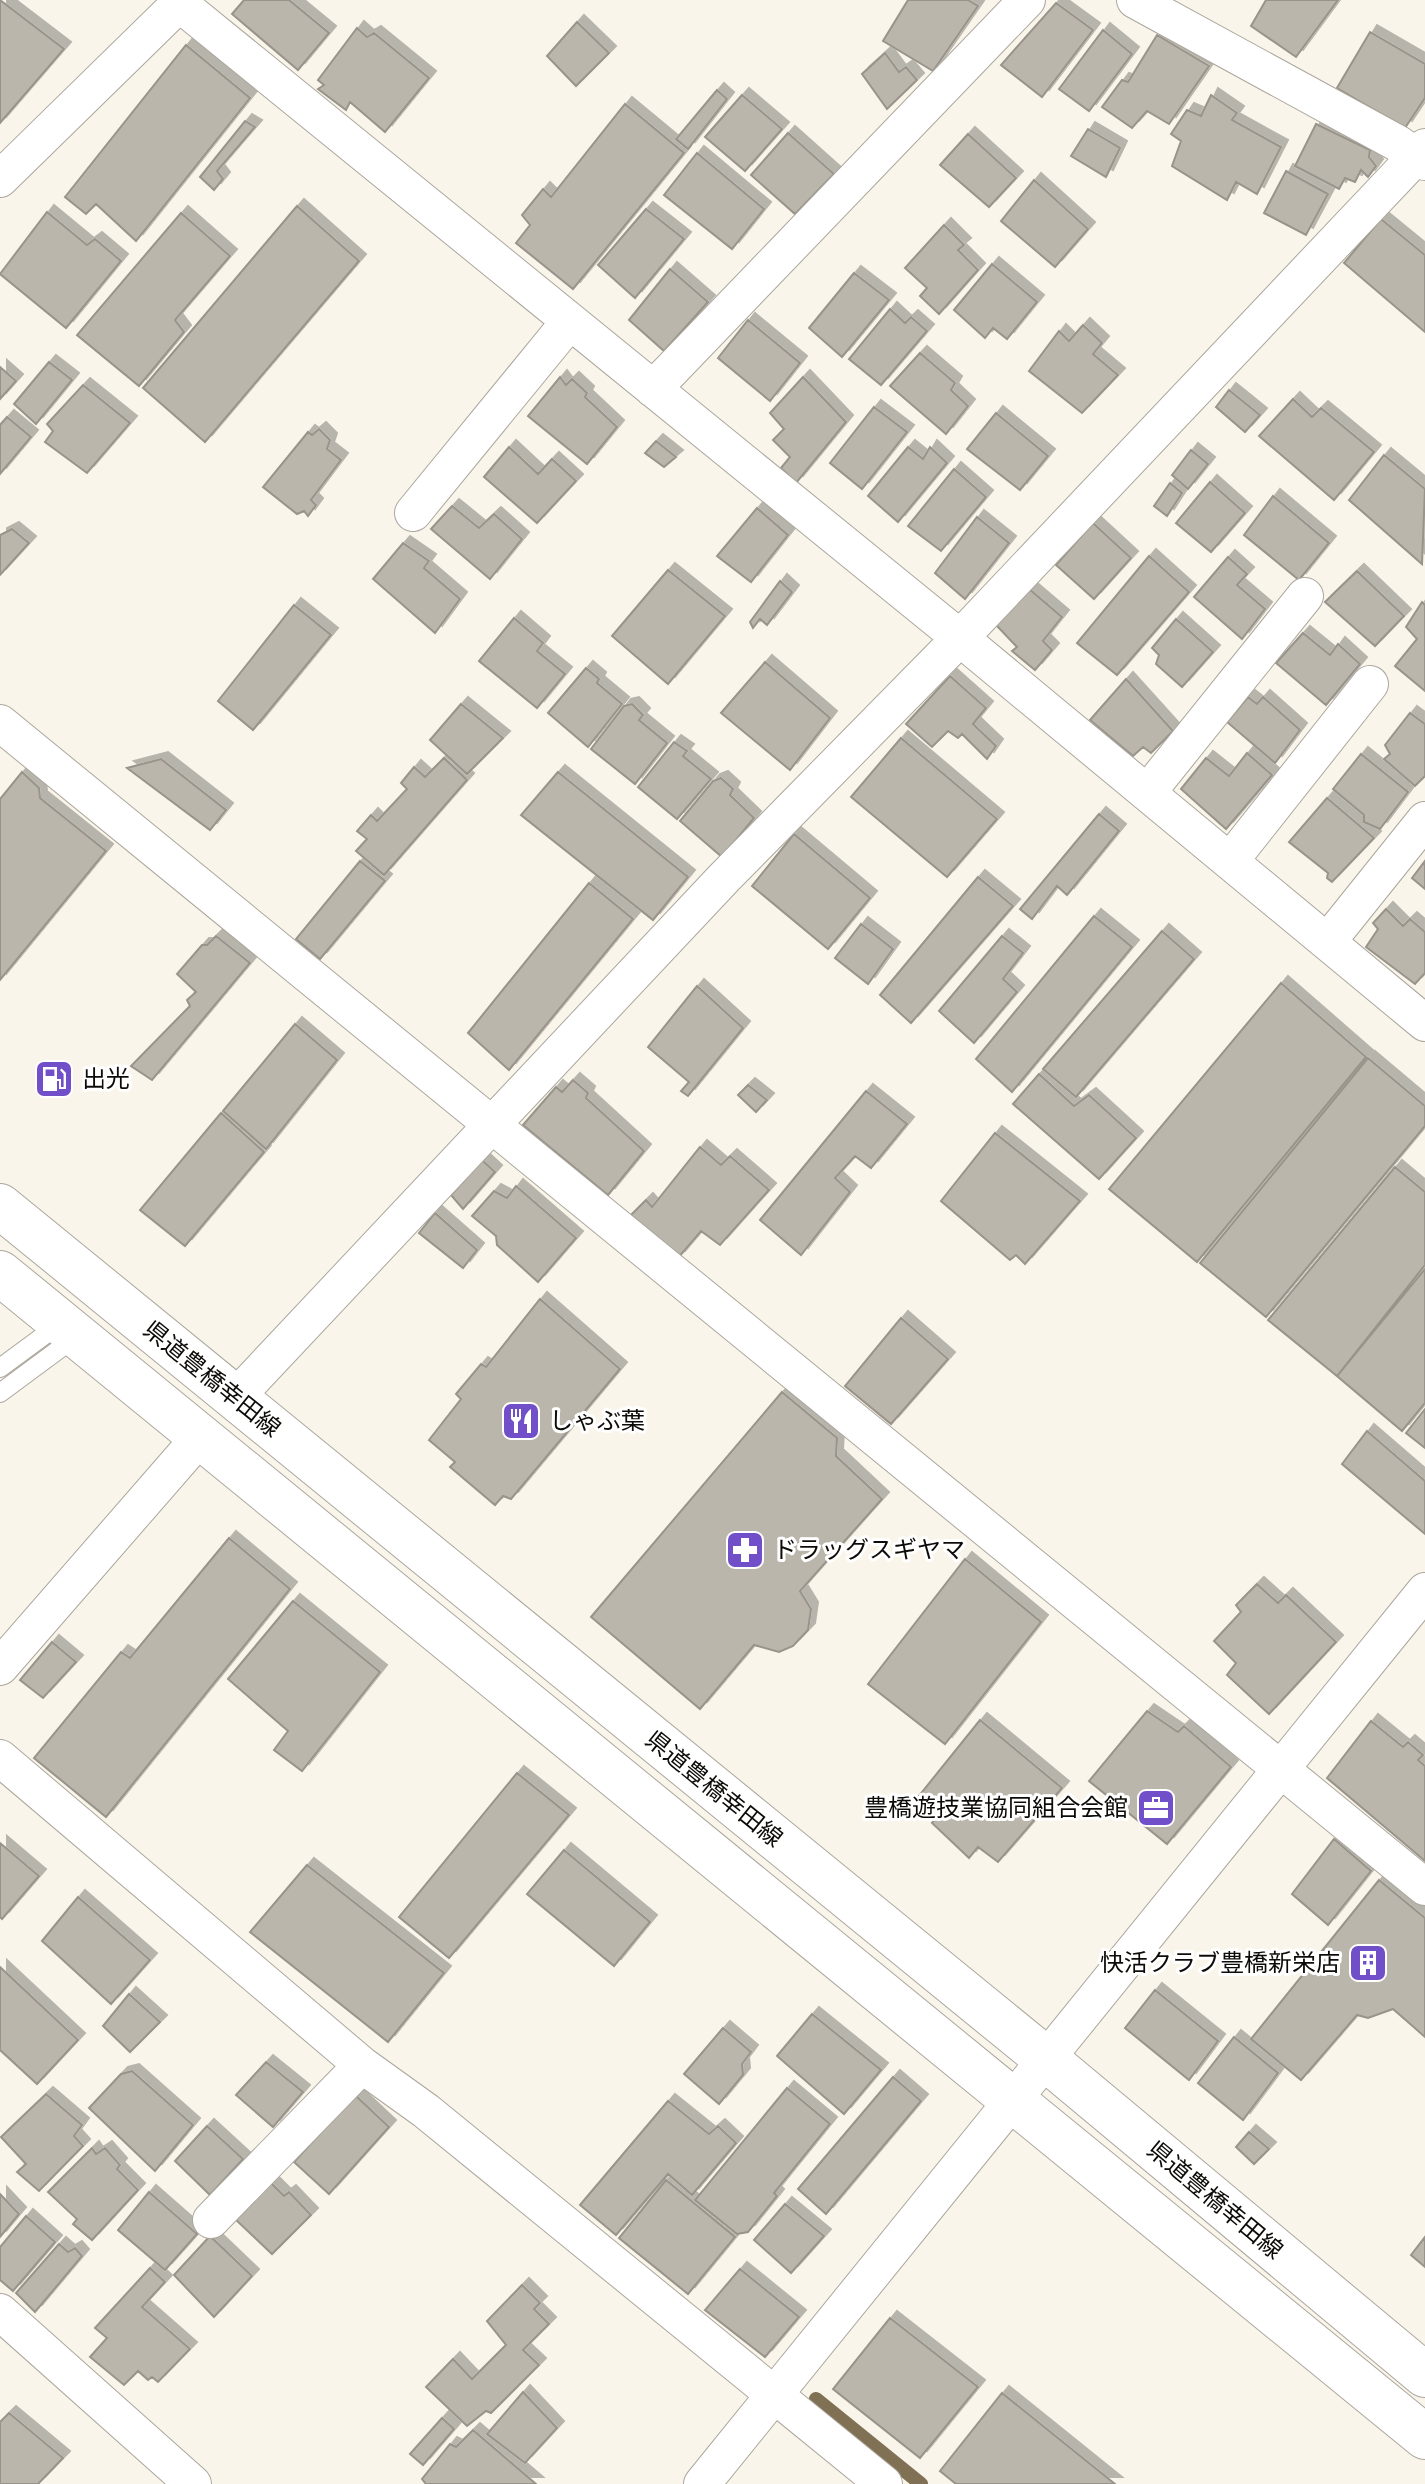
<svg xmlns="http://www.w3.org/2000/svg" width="1425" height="2484" font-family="'Asap Condensed','Noto Sans JP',sans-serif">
	<defs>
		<filter id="shadow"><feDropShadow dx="7" dy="-7" stdDeviation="0" flood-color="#0004"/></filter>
	</defs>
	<rect width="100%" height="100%" fill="#faf5ea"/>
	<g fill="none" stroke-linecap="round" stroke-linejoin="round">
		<!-- stream -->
		<path stroke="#807054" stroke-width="14" d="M816,2399l105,85"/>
	</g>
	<!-- building -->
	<path fill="#bbb6ac" stroke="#99948b" stroke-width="2" filter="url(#shadow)" d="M0,0l64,49 -64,74z
		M244,0h45l40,33 -31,37 -66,-56z
		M908,0h60l10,6 -45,65 -50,-30z
		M1266,0h72l-42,57 -45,-31z
		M1056,3l37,27 -51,67 -41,-32z
		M577,22l32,31 -33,33 -29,-30z
		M357,28l10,9 7,-4 55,45 -44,54 -35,-30 -4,8 -28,-21 6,-4 -6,-5z
		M1103,30l29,24 -43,57 -30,-22z
		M1370,32l55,32v34l-20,30 -68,-40z
		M1157,35l52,31 -40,58 -22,-13 -15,17 -30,-21 20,-27 6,2z
		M186,45l64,53 -114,143 -40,-37 -10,10 -21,-17z
		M885,53l14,19 7,-5 11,13 -30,29 -25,-35z
		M717,90l10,9 -39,50 -12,-10z
		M742,95l40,34 -37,42 -40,-34z
		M1211,95l26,18 -5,7 49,27 -24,47 -21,-12 -9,18 -55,-34 9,-25 -10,-7 16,-24 14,6z
		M625,104l59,49 -111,136 -57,-46 14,-18 -8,-10 21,-26 8,8z
		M245,121l10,6 -38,44 6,8 -9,11 -14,-13z
		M1316,124l54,26 -1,7 7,9 -8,11 -7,-7 -6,12 -10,-4 -6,11 -44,-23z
		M1088,129l32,19 -14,29 -35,-21z
		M788,133l46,41 -39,40 -44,-39z
		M968,134l48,44 -27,29 -49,-42z
		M697,153l67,56 -32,40 -68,-54z
		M1286,171l42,23 -22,41 -42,-22z
		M1034,180l54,49 -33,38 -54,-46z
		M297,206l62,55 -154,181 -62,-54z
		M646,209l38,30 -49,59 -37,-33z
		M47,212l40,33 8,-6 26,22 -55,67 -66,-54z
		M181,213l49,43 -55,64 9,12 -45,54 -62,-51z
		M1381,219l44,36v77l-81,-69z
		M944,225l20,20 -6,5 20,20 -39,44 -19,-18 7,-8 -22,-20z
		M992,264l45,38 -30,37 -14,-11 -8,10 -31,-28z
		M670,269l38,33 -44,49 -35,-31z
		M854,273l35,27 -47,57 -33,-29z
		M890,309l15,14 6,-6 16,14 -46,54 -32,-26z
		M748,320l52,43 -30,38 -52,-43z
		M1083,325l19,18 -9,11 25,21 -36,38 -53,-42 30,-40 10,10z
		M920,353l35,30 -4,7 17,16 -22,28 -56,-48z
		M49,362l23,18 -36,44 -22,-20z
		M0,367l16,14 -16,18z
		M560,377l6,8 6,-6 15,14 -2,4 32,30 -30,37 -59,-48z
		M803,377l43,45 -50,61 -15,-15 9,-11 -17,-17 11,-11 -14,-16z
		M83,385l47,38 -43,50 -42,-31 8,-11 -6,-7z
		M1229,390l31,25 -15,17 -29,-25z
		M1293,399l19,18 9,-9 53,44 -40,48 -75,-64z
		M874,407l33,25 -45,57 -32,-26z
		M996,413l52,43 -28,34 -53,-41z
		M7,417l24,20 -31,37v-49z
		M319,429l11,11 -3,9 14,11 -30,40 5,5 -8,11 -4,-5 -7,3 -34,-27 45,-55 4,3z
		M656,441l20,16 -12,10 -19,-14z
		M509,447l29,27 14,-15 24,22 -39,42 -53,-46z
		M908,447l15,12 7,-12 17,16 -49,59 -30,-26z
		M1191,450l17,14 -20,25 -16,-14z
		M1384,455l41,34 -3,75 -73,-64z
		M954,469l32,28 -45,54 -33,-25z
		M1210,482l35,31 -34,39 -35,-29z
		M1170,483l12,10 -15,23 -13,-10z
		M1273,496l56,47 -30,37 -55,-45z
		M452,506l27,22 15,-14 28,25 -32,40 -59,-50z
		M757,508l31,27 -37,47 -34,-26z
		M977,517l32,26 -44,56 -30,-26z
		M1093,523l38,35 -37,41 -38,-34z
		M12,529l17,14 -29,32v-40z
		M403,543l26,18 -5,7 36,31 -25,34 -62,-54z
		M1149,556l40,36 -72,83 -40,-32z
		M1228,557l19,17 -10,11 28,24 -23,30 -48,-42z
		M668,570l57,46 -57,68 -56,-48z
		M1357,571l47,45 -29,30 -50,-44z
		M780,581l12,11 -25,33 -7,-6 -7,9 -3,-6z
		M1028,588l34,29 -19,24 9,9 -17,20 -23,-19 5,-4 -21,-22z
		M1422,602l3,3v86l-30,-25 22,-27 -11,-12z
		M294,605l37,30 -78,95 -35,-29z
		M514,618l29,25 -6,8 28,23 -28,34 -58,-47z
		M1176,619l37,33 -31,35 -26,-23 3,-9 -7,-7z
		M1303,633l27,22 8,-11 22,20 -34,41 -50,-42z
		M765,662l65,56 -40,52 -69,-57z
		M586,668l13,11 -2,4 25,21 -34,43 -40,-34z
		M950,676l36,32 -13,16 23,22 -9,13 -25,-25 -4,4 -10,-7 -16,16 -26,-23z
		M1126,679l47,52 -22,22 -8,-6 -10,9 -43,-36z
		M1248,697l9,7 6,-7 37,33 -25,33 -48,-41z
		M461,704l42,34 -36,36 -37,-34z
		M632,704l11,11 -4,5 28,23 -32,41 -44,-35 33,-43z
		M1410,713l15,11v52l-10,10 -31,-27 6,-5 -5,-9z
		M901,738l96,81 -50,58 -96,-80z
		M674,742l13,9 -4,5 28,23 -34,40 -39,-32z
		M1247,753l25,22 -46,54 -45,-40 25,-31 23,18z
		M1361,754l47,38 -28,37 -16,-7v-7l-31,-26z
		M444,758l23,22 -83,95 -28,-24 11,-12 -10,-8 14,-16 6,6 30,-32 -6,-6 13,-16 11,10z
		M161,759l65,51 -16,20 -83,-62z
		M22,772l17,16 1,10 66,53 -106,129v-181z
		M558,772l130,105 -35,43 -132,-105z
		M721,778l12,11 -3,6 24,23 -32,39 -42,-36 33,-40z
		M1327,798l47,40 -42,44 -5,-4 1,-5 -39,-31z
		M1099,814l20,17 -52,64 -10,-9 -25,33 -12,-10z
		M794,834l76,64 -42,51 -76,-63z
		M360,861l25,20 -65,78 -24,-20z
		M1425,861v28l-13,-11z
		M978,877l35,29 -102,117 -31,-28z
		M589,883l44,36 -124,151 -41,-37z
		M1386,909l17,17 7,-7 15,13v41l-10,11 -49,-37 12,-18 -5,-6z
		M1094,916l38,31 -120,145 -36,-33z
		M861,924l32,25 -25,35 -33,-26z
		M1162,931l32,28 -118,138 -33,-28z
		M216,936l34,27 -98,117 -21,-14 59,-60 -3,-6 9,-8 -19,-18 25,-29h5z
		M1002,936l21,17 -20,26 14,13 -43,51 -35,-32z
		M1281,983l85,74 -169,205 -88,-73z
		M697,986l46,42 -55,68 -7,-5 8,-9 -41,-35z
		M295,1024l42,36 -71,89 -43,-38z
		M1368,1058l57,48v20l-159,191 -66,-54z
		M1039,1074l35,32 15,-11 47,43 -37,41 -86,-75z
		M573,1080l15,13 -2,5 58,53 -36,44 -85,-70 33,-38 6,5z
		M748,1085l19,15 -11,12 -18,-17z
		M866,1091l41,33 -36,44 -16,-12 -20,22 15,14 -49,63 -41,-35z
		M221,1113l43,39 -79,94 -45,-36z
		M995,1133l85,68 -55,63 -9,-9 -6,5 -69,-59z
		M700,1147l21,18 9,-9 39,34 -49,55 -19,-14 -23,27 -48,-42 16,-16 6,7z
		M482,1160l13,12 -32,37 -12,-14z
		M1395,1167l30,25v73l-88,111 -69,-56z
		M516,1186l60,52 -38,44 -41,-37 -1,-9 -24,-20 22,-25 13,7z
		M435,1213l42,37 -14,18 -44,-35z
		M1425,1269v134l-23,28 -65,-55z
		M540,1299l80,70 -109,130 -8,-3 -8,9 -45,-38 5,-5 -26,-22 32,-41 -5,-5 25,-30 5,3z
		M901,1318l47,41 -57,65 -46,-38z
		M782,1392l55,46 -1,18 46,43 -82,92 11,18 -3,21 -15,16 -14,6 -25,-7 -54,64 -109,-92z
		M1425,1409v39l-19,-15z
		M1367,1431l58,50v53l-83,-70z
		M229,1538l61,51 -184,228 -72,-59 87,-106 9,6z
		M965,1559l76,63 -96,122 -77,-60z
		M1257,1584l21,19 8,-8 50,47 -67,72 -42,-39 9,-12 -22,-22 27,-29 -5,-7z
		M293,1601l87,71 -78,99 -28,-21 14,-19 -60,-52z
		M52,1642l24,20 -33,36 -23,-18z
		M1147,1711l31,21 6,-6 47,41 -64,77 -78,-63z
		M980,1720l82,68 -64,74 -20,-15 -9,11 -37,-35 7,-9 -21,-17z
		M1371,1721l32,26 5,-5 15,13 -5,5 7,6v95l-98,-83z
		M517,1773l52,42 -120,143 -50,-41z
		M1334,1839l37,32 -43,54 -36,-31z
		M0,1843l39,33 -37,43 -2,-2z
		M564,1850l86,72 -36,44 -87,-72z
		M307,1865l137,108 -56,69 -138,-110z
		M1379,1880l46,38v119l-32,-28 -25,9 -11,-3 -56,65 -50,-41z
		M78,1897l72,63 -39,44 -69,-63z
		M0,1967l78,73 -41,44 -37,-34z
		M1155,1990l63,51 -29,39 -64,-52z
		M129,1994l31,28 -30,30 -27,-26z
		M812,2014l69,56 -37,44 -67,-58z
		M723,2028l28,24 -9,12 1,11 -24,29 -35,-30z
		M1234,2037l44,36 -35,47 -45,-37z
		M266,2062l37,30 -30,35 -37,-32z
		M132,2071l61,54 -38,46 -66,-63 32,-34z
		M893,2077l28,24 -95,113 -28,-25z
		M787,2088l43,36 -56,69 3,3 -29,36 -11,2 -42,-34z
		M46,2094l36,31 -8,11 9,10 -44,45 -22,-19 9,-8 -25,-27z
		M355,2095l34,32 -60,67 -35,-32z
		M668,2101l41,33 9,-8 18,17 -44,52 -24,-21 -52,61 -36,-30z
		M207,2126l36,33 -33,36 -35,-34z
		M1249,2132l20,17 -15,15 -18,-17z
		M92,2148l4,6 9,-6 15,17 -3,4 21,21 -46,50 -19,-16 4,-5 -29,-27z
		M666,2180l69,57 -47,57 -69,-56z
		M271,2183l13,13 5,-4 22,23 -39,39 -37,-35z
		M149,2192l48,42 -32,36 -47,-40z
		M0,2194l19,20 -19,23z
		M785,2204l39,32 -33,37 -37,-33z
		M26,2216l29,26 -42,49 -13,-11v-33z
		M210,2236l42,40 -38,41 -40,-42z
		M1425,2237v30l-14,-12z
		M59,2244l9,8 7,-4 7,8 -47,56 -19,-19z
		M150,2268l15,14 -23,25 48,42 -32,33 -6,-5 -4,3 -10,-9 -14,14 -34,-28 17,-19 -12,-10z
		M740,2269l59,48 -34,40 -60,-47z
		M522,2285l18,18 -6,6 15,15 -26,26 16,15 -48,48 -5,-2 -19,15 -41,-39 27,-28 19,20 34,-34 -19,-24z
		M890,2318l88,69 -58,71 -87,-69z
		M523,2392l34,36 -32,35 -38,-29z
		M1002,2393l113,91h-159l-16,-13z
		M9,2413l54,45 -25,26h-38v-62z
		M442,2418l12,11 -31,36 -13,-11z
		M473,2430l63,54h-110l-4,-5 28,-35 6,3z"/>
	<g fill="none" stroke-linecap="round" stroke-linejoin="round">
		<!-- lane casing -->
		<g stroke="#aca79d" stroke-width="20">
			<path id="lane" d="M0,1368l61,-45
				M0,1393l77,-57"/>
		</g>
		<!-- street casing -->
		<g stroke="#aca79d" stroke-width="38">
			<path id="street" d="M175,0l785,638 465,385
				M1135,0l262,143 28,19
				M0,179l183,-179
				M653,389l374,-389
				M413,513l157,-192
				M0,723l1425,1164
				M1147,793l158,-197
				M1230,861l140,-177
				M1328,941l97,-121
				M235,1398l489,-520 236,-240 465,-491
				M0,1667l201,-231
				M0,1758l362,307 64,46 458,373
				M211,2220l151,-155
				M0,2312l193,172
				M702,2484l723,-893"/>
		</g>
		<!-- secondary casing -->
		<g stroke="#aca79d" stroke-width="46">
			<path id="secondary" d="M0,1206l1046,853 379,316
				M0,1273l1425,1164"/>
		</g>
		<!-- lane -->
		<use href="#lane" stroke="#fff" stroke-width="18"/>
		<!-- street -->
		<use href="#street" stroke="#fff" stroke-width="36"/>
		<!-- secondary -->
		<use href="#secondary" stroke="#fff" stroke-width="44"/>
	</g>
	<!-- icons -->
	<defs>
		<g id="fuel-square" transform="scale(2)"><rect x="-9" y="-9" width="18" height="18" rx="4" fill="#714fc8" stroke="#fff"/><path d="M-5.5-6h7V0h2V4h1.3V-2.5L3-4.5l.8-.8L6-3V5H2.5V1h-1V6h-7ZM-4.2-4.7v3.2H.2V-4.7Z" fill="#fff"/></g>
		<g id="restaurant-square" transform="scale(2)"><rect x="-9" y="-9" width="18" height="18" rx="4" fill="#714fc8" stroke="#fff"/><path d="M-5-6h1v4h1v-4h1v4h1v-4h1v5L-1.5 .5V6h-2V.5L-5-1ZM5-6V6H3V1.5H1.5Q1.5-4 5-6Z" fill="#fff"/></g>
		<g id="pharmacy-square" transform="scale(2)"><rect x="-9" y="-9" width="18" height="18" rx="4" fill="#714fc8" stroke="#fff"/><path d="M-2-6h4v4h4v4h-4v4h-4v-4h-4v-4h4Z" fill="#fff"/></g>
		<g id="office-square" transform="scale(2)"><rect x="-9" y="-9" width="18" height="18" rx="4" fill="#714fc8" stroke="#fff"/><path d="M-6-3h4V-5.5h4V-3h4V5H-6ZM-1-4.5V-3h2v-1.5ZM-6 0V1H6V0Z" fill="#fff"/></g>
		<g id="building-square" transform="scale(2)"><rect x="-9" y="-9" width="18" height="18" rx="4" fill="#714fc8" stroke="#fff"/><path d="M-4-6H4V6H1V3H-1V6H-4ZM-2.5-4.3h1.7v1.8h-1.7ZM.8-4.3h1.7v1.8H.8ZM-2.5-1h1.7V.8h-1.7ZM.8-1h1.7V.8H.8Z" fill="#fff"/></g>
	</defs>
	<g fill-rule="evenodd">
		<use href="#fuel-square" x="54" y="1079"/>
		<use href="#restaurant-square" x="521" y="1421"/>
		<use href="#pharmacy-square" x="745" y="1550"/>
		<use href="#office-square" x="1156" y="1808"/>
		<use href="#building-square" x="1368" y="1963"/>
	</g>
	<g text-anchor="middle" stroke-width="6" stroke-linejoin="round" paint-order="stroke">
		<!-- poi labels -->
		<g font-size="24" fill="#0d0b08" stroke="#fff" text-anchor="start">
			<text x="82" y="1087">出光</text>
			<text x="549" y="1429">しゃぶ葉</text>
			<text x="773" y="1558">ドラッグスギヤマ</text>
			<text x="1128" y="1816" text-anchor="end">豊橋遊技業協同組合会館</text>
			<text x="1340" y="1971" text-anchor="end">快活クラブ豊橋新栄店</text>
		</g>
		<!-- street labels -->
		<g font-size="24" fill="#0d0b08" stroke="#fff">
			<text transform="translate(212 1379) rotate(39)" y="8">県道豊橋幸田線</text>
			<text transform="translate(714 1789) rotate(39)" y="8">県道豊橋幸田線</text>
			<text transform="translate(1215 2200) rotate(40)" y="8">県道豊橋幸田線</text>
		</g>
	</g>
</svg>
